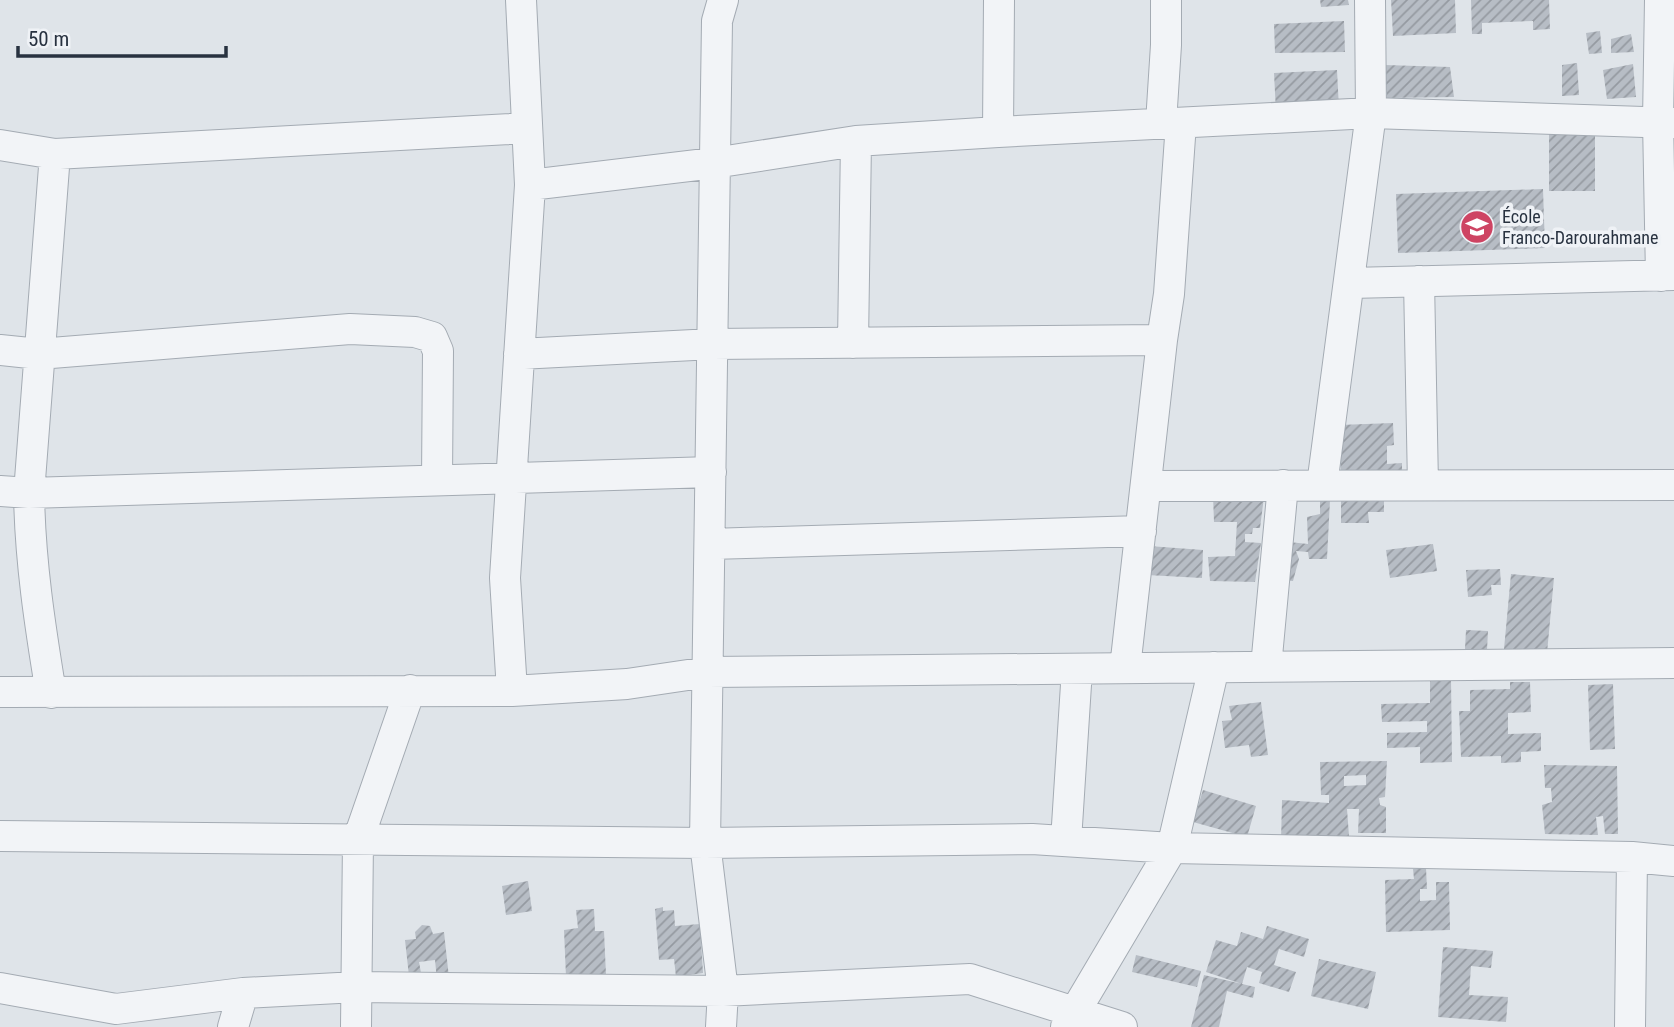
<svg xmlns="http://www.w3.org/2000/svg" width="1674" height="1027" font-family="'Roboto Condensed',sans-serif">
	<defs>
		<pattern id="building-hatch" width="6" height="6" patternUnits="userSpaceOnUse" patternTransform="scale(1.75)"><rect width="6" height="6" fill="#b7bdc5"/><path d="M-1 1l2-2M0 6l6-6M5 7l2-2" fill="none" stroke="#959aa1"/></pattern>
	</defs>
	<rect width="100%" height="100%" fill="#dfe4e9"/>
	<!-- building -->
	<path fill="url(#building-hatch)" fill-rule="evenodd" d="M1320,0h28l1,5 -28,2z
		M1391,0h64l1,33 -63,3z
		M1471,0h78l1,29 -17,1v-9l-51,2v11h-10z
		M1344,21l1,31 -70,1 -1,-29z
		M1600,31l2,22 -13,1 -3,-21z
		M1631,34l3,18 -23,1v-14z
		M1577,63l2,32 -17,1v-31z
		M1633,64l3,33 -29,2 -4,-29z
		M1385,65l65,2 4,30 -67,1z
		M1337,70l2,39 -63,3 -2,-39z
		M1595,133v58h-46v-57z
		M1543,189l2,59 -147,5 -2,-59z
		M1393,423l1,22 -7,1v18l15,-1v9l-61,3 -2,-50z
		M1341,491h43v21h-16l1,11h-28z
		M1213,495l51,2 -4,31h-7l-1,6h-7v8l16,1 -6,39 -45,-1 -2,-24 27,-1 2,-34h-23z
		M1320,500h10l-3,59h-18l-1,-7 -12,-1 3,8 -6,22 -13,-1 9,-38 19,2 -1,-27 13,-3z
		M1433,544l4,27 -47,7 -4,-28z
		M1149,546l54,4 -1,28 -55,-3z
		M1500,569l1,16h-10l1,10 -24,2 -2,-27z
		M1511,574l43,4 -7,75 -43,-4z
		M1466,630l22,1 -1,19 -22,-1z
		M1430,678h21l1,84 -32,1v-16l-33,1v-15l40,-1v-11l-45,1 -1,-18 49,-1z
		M1510,682h20l1,30 -23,1v21l33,-1v18l-20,1v10l-20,1v-7l-40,1 -2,-46h11v-21l40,-1z
		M1613,684l2,65 -25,1 -2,-65z
		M1261,702l7,53 -17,2 -2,-12 -24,3 -3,-27 10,-1 -3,-14z
		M1387,761l-2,36 -6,1 1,7 6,2v26h-28l1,-24h-12l2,27 -27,4 -41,1 1,-41 47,3v-8h-8l-1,-33zM1366,775v10l-22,1v-10z
		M1544,765l73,1 1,68h-13l-2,-18 -7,1 2,18 -53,-1 -3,-29 10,-3 -1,-14h-6z
		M1203,790l53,16 -9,31 -54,-15z
		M1426,868l1,21h-7v12l16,-1v-18h13l1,48 -64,2 -1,-52 29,-1 -1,-10z
		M528,881l4,30 -26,4 -4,-29z
		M663,907v4l11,-1 1,16 25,-2 3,49 -27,4 -2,-18 -15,1 -4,-51z
		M594,909l1,22h9l2,44 -40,2 -2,-47 14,-2 -2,-18z
		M422,925l8,1 3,8 11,-2 5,46 -12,2 -2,-20 -16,2 2,11 -12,3 -4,-36 11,-1 -1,-7z
		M1267,926l42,13 -5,18 -25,-8 -5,16 22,7 -7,20 -30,-9 3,-11 -15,-5 -5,17 -36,-12 10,-32 21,6 4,-14 22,7z
		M1443,947l50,4 -2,17 -20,-2 -2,29 39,2 -2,25 -68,-5z
		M1136,955l65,16 -4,16 -65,-15z
		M1319,959l57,13 -8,37 -57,-13z
		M1204,975l51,12 -2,11 -26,-7 -8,36h-28z"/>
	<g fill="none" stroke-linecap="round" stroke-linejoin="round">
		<!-- street casing -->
		<g stroke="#a4abb3" stroke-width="32">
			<path id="street" d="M1660,0l-2,121 3,155
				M1161,123l5,-78v-45
				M998,132l1,-132
				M0,145l55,9 472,-26
				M530,185l184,-22 142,-22 142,-9 373,-19 303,10
				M1419,281l4,204
				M1350,283l324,-8
				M853,343l3,-202
				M0,350l39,4 311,-25 65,3 17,5 6,14 -1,129
				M519,354l194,-10 449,-4 7,-46 12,-171
				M1322,485l49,-372 -1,-113
				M1146,486l528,-1
				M0,491l29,2 682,-21
				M710,544l431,-13
				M1266,667l17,-182
				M1125,668l37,-328
				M512,691l-7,-113 25,-393 -9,-185
				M0,692l512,-1 115,-7 81,-12 966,-9
				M51,693c-11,-67 -21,-132 -22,-200l26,-339
				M0,836l705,7 327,-4 140,9 460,9 42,4
				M1066,841l11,-172
				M0,988l116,21 127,-16 114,-6 366,4 247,-12 152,48
				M233,1027l10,-34
				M356,1027l2,-187 52,-150
				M721,1027l2,-36 -18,-148 12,-822 6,-21
				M1066,1027l106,-179 42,-181
				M1630,1027l2,-170"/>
		</g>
		<!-- street -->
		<use href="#street" stroke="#f2f4f7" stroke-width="30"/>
	</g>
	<!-- icons -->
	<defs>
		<g id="school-disc" transform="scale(1.75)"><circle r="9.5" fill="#ce4463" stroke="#eff2f6"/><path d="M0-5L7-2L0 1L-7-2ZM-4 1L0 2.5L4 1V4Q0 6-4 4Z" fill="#fff"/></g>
	</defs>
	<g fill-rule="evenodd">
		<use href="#school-disc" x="1477" y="227"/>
	</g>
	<g text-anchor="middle" stroke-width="7" stroke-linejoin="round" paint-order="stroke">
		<!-- poi labels -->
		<g font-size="18" fill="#283240" stroke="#eff2f6" text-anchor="start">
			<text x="1502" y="223">École<tspan x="1502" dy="21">Franco-Darourahmane</tspan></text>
		</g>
	</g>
	<!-- scale -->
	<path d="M18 46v10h208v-10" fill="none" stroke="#283240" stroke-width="3.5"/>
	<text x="28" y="46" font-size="21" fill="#283240" stroke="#eff2f6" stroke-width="5" paint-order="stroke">50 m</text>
</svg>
